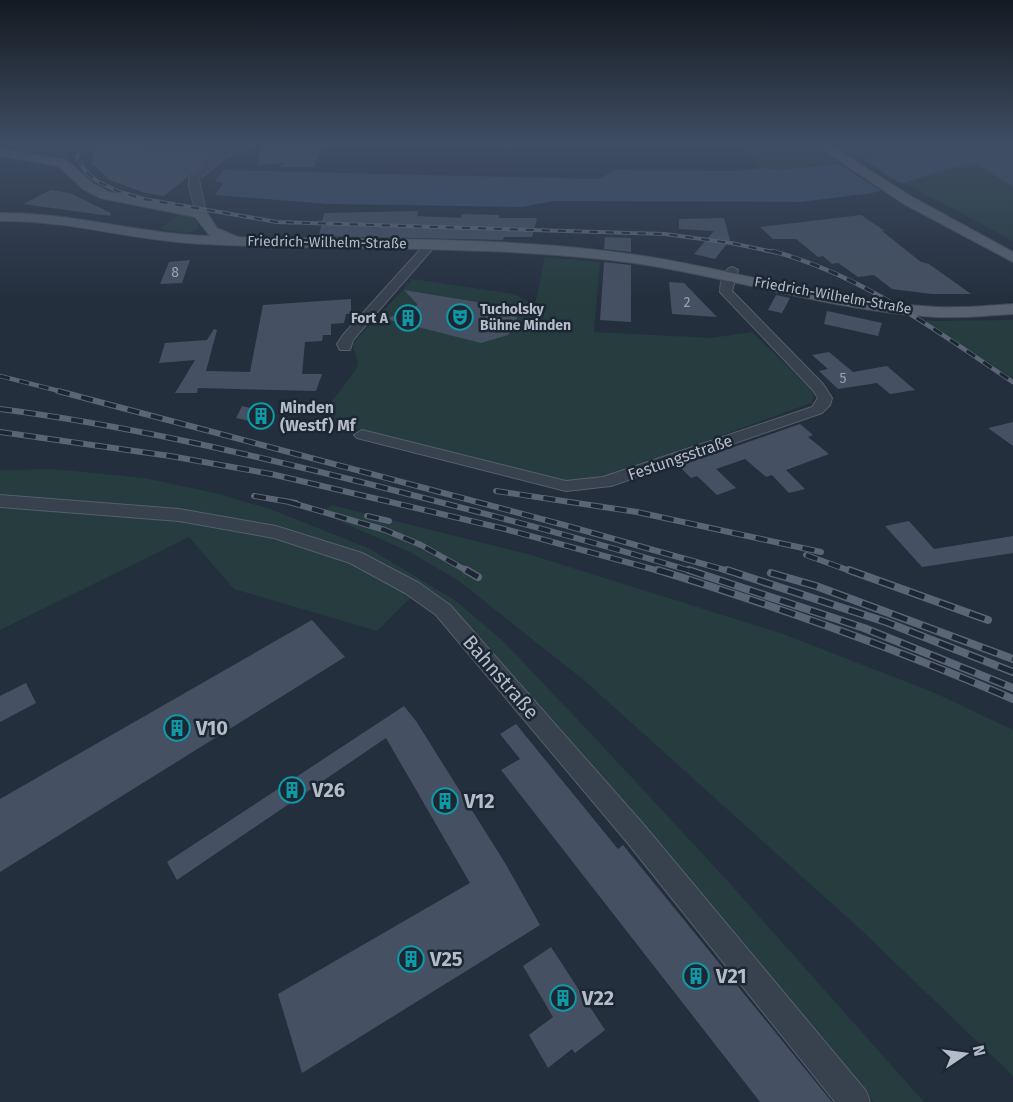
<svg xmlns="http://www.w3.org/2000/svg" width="1013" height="1102" font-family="'Fira Sans',sans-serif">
	<rect width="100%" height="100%" fill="#242f3e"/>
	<!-- green -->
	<path fill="#263c3f" d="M0,144h76l-13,16 -63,-10z
		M744,144h108l7,5 15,-5h31l-52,19 -76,7 -17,-2z
		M967,162l10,2 36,23v54l-109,-58z
		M180,213l15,3 4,12 -10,5 -30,-4z
		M545,257l55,5 -6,70 117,6 41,-6 59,57 3,7 -3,7 -208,75 -28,4 -22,-1 -210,-55 -14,-8 -2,-10 28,-37 3,-8 -6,-19 61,-65 100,15 22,10z
		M1013,320v58l-88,-57z
		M54,469l90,9 75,16 51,15 100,40 86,52 48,41 92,97 128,138 200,225h-51l-62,-75 -351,-411 -39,-29 -44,44 -143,-42 -45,-52 -189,93v-122l171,11 35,7 12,-8 -51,-10 -167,-14v-24z
		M331,505l200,50 252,79 152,59 78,37v346l-156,-150 -272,-245 -126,-100 -49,-29 -87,-38z"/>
	<!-- water -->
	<path fill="#394c67" d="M905,144h108v43l-36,-23 -10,-1 -95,30 -71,9 -247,-1 -32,6 -194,-3 -113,-9 8,-12 -8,-2 9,-11 374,9 17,-9 122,1 23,-3 17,2 76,-7z"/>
	<!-- pier -->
	<path fill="#242f3e" d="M860,157l30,20 16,9 -23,6 -49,-31z"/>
	<!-- building -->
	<path fill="#455162" d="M97,144h52l-2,4 77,-1 -60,49 -22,-4 -32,-12 -19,-17z
		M261,144l14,1 47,-1 -8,23h-34l4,-4 -26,2z
		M51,190l19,3 41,20 -1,3 -87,-12z
		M418,211l-1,5 44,2 1,-4 37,1v3h38l-5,19h-28l-1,3 -184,-4 5,-23z
		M861,215l24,16h-3l39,31 8,2 42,30h-39l-40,-5 -18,-14 -16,2 -20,-14 -6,1 -9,-8 -5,1 -22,-18h-23l-13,-12z
		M724,218l6,22 -15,19 -21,-5 20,-23 -35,-2v-10z
		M605,237l26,1v14l-27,-3z
		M190,260l-8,23 -22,1 9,-22z
		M604,262l27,3v57l-31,-2z
		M669,282l15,1 33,34 -45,-3z
		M404,290l97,16 14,6 3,10 -10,13 -27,8 -95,-24 32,-14z
		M776,295l14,3 -8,15 -14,-3z
		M351,299v15h-5l-2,9 -13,1v11h-8l-1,6 -17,1 -3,32h20l-6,17 -118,-3 -1,5h-22l20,-33 -36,3 6,-20 42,-3 7,-11 3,1 -11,41 44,1 13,-67z
		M827,311l55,12 -4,13 -54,-12z
		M829,352l24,20 34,-6 28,24 -25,4 -13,-11 -39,6 -19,-18 9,-2 -16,-14z
		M242,406l26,6 -19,9 -13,-3z
		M1013,422v24l-25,-18z
		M800,424l13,11 -5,2 21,17 -43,16 19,19 -16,4 -17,-18 -6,2 -21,-18 -29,10 20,19 -19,7 -20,-19 -6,2 -12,-12z
		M909,521l25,28 79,-13v17l-91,14 -37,-41z
		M312,620l33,37 -345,215v-73z
		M26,683l10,20 -36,19v-26z
		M404,706l12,15 89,142 35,62 -238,148 -24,-79 192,-111 -84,-145 -209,142 -10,-18z
		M516,724l102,125 5,-4 209,257h-72l-259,-332 19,-11 -20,-25z
		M551,947l54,83 -30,23 -3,-4 -24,19 -19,-33 24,-18 -30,-51z"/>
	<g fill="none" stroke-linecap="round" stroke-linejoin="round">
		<!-- minor casing -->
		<g stroke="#565f6c" stroke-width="2">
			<path id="minor" d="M242,144h13l-29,13 -27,22 7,35 -9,2 -8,-29v-9l31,-25z
				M431,241l5,3 -1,2 -82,94 -3,10h-10l-3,-6 6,-9 84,-93z
				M732,267l6,3 -6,21 91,93 9,14 -2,7 -8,8 -211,73 -45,5 -209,-53 -3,-3 8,-5 204,51 37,-4 209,-70 6,-9 -6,-9 -92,-97c0,-8 3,-23 12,-25z
				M0,495l179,14 97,17 86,27 57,30 31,22 194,220 222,266 4,11h-35l-209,-261 -190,-226 -31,-22 -55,-30 -76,-25 -95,-17 -179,-14z"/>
		</g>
		<!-- major casing -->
		<g stroke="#414a57" stroke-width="2">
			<path id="major" d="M814,144h14l86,54 99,54v10l-109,-58z
				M0,148l66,12 27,23 16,9 97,19 11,17 21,9c131,3 270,-1 399,18 96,14 189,45 285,51 31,3 61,0 91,-2v10c-31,2 -61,5 -92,2 -98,-8 -191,-39 -287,-53 -143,-19 -288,-12 -431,-19 -68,-3 -134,-24 -203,-23v-8c71,-1 139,21 210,23l-15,-19 -95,-19 -17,-9 -25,-23 -58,-10z"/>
		</g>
		<!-- minor -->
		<use href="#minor" fill="#38414e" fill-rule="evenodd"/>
		<!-- major -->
		<use href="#major" fill="#56606e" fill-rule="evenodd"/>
		<!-- rail-far3 casing -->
		<g stroke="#5a6575" stroke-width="4">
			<path id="rail-far3" d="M82,144l-5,13 9,15 11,9 20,10 27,8 133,23 388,12 66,9 47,10"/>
		</g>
		<!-- rail-far2 casing -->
		<g stroke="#5a6575" stroke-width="4.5">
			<path id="rail-far2" d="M772,251c91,24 164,80 241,131
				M0,376l63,16"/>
		</g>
		<!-- rail-far1 casing -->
		<g stroke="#5a6575" stroke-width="6">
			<path id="rail-far1" d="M58,391l506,134 168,47
				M0,409c124,16 244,44 365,74 110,28 220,56 329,89
				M0,432l170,24 101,18 230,54 162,44
				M496,491l141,21 184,40
				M254,496l42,7
				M289,502l96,28 36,15 48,27
				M367,516l22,5
				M806,555l47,17"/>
		</g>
		<!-- rail casing -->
		<g stroke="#5a6575" stroke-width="8">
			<path id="rail" d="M466,570l12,7
				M658,570c121,37 239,79 355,129
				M689,570l175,58 149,60
				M727,570l159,52 127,50
				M849,570l139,50
				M771,573l45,13 197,73"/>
		</g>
		<!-- rail-far3 -->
		<use href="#rail-far3" stroke="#1d2633" stroke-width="2" stroke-dasharray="8" stroke-linecap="butt"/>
		<!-- rail-far2 -->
		<use href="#rail-far2" stroke="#1d2633" stroke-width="3" stroke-dasharray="10" stroke-linecap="butt"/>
		<!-- rail-far1 -->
		<use href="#rail-far1" stroke="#1d2633" stroke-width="4" stroke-dasharray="12" stroke-linecap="butt"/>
		<!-- rail -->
		<use href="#rail" stroke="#1d2633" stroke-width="5" stroke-dasharray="16" stroke-linecap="butt"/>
	</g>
	<!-- sky -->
	<linearGradient id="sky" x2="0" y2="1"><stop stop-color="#141a22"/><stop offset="0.48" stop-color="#3f4d63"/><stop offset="1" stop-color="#3f4d63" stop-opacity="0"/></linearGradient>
	<rect width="1013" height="299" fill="url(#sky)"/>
	<!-- icons -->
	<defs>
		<g id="theatre-ring" transform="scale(1.35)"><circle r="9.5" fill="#1d2633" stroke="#0f9aa8" stroke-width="1.5"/><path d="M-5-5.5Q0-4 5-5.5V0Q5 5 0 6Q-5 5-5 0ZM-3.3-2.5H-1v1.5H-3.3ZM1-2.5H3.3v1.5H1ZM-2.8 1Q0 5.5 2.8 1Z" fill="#0f9aa8"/></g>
		<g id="building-ring" transform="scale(1.35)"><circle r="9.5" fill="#1d2633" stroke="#0f9aa8" stroke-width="1.5"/><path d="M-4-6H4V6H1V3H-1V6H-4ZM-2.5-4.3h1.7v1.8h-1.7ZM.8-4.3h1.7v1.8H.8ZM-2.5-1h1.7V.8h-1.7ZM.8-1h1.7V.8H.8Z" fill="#0f9aa8"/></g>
	</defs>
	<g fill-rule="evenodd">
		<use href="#theatre-ring" x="460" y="317"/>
		<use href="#building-ring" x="408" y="318"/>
		<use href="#building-ring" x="261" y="416"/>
		<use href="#building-ring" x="177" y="728"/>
		<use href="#building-ring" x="292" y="790"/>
		<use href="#building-ring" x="445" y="801"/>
		<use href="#building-ring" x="411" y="959"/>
		<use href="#building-ring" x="696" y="976"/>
		<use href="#building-ring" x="563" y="998"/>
	</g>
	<g text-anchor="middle" stroke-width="5" stroke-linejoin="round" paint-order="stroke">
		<!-- far-street labels -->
		<g font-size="14" fill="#b4bcc9" stroke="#1d2633">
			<text transform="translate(327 242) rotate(1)" y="5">Friedrich-Wilhelm-Straße</text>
			<text transform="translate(833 295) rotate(10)" y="5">Friedrich-Wilhelm-Straße</text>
		</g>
		<!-- number labels -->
		<g font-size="14" fill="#98a1af">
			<text x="175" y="277">8</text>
			<text x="687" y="307">2</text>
			<text x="843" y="383">5</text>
		</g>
		<!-- far-poi labels -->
		<g font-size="14" font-weight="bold" fill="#b4bcc9" stroke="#1d2633" text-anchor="start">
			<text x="480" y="314">Tucholsky<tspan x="480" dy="16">Bühne Minden</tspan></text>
			<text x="388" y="323" text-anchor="end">Fort A</text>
		</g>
		<!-- poi labels -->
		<g font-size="16" font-weight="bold" fill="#b4bcc9" stroke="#1d2633" text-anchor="start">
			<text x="280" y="413">Minden<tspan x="280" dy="18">(Westf) Mf</tspan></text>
		</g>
		<!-- street labels -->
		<g font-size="16" fill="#b4bcc9" stroke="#1d2633">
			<text transform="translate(680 457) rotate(-19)" y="6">Festungsstraße</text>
		</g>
		<!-- near-street labels -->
		<g font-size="20" fill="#b4bcc9" stroke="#1d2633">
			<text transform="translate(501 677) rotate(49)" y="7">Bahnstraße</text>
		</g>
		<!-- near-poi labels -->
		<g font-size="20" font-weight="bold" fill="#b4bcc9" stroke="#1d2633" text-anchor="start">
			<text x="196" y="735">V10</text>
			<text x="312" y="797">V26</text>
			<text x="464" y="808">V12</text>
			<text x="430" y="966">V25</text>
			<text x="716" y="983">V21</text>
			<text x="582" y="1005">V22</text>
		</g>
	</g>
	<!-- north arrow -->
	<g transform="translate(965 1054) rotate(77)" stroke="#1d2633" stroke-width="4.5" paint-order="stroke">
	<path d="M0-4.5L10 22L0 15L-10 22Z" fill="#b4bcc9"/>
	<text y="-9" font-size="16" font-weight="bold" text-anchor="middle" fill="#b4bcc9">N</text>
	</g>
</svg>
